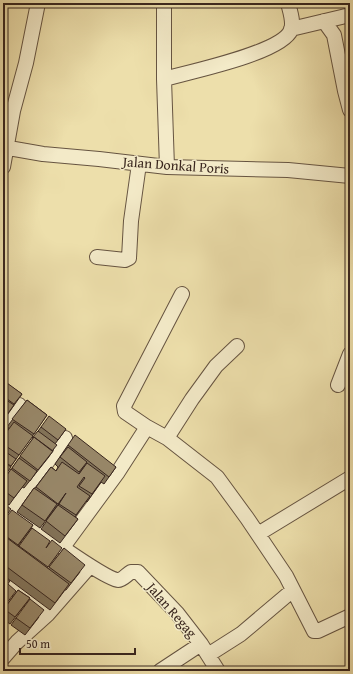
<svg xmlns="http://www.w3.org/2000/svg" width="353" height="674" font-family="'Gentium Book Plus',serif">
	<rect width="100%" height="100%" fill="#eddfab"/>
	<filter id="stains"><feTurbulence type="fractalNoise" baseFrequency=".005" numOctaves="4"/><feColorMatrix values="0 0 0 0 .2 0 0 0 0 .09 0 0 0 0 .02 0 0 0 .5 -.17"/></filter>
	<radialGradient id="worn" r=".72"><stop offset=".6" stop-color="#630" stop-opacity="0"/><stop offset="1" stop-color="#630" stop-opacity=".3"/></radialGradient>
	<g fill="none" stroke-linecap="round" stroke-linejoin="round">
		<!-- minor casing -->
		<g stroke="#665441" stroke-width="16">
			<path id="minor" d="M164,3v76l3,88
				M324,21l10,14 11,56 5,19
				M291,29l59,-14
				M164,79c25,-7 118,-26 127,-49 3,-8 -1,-19 -3,-27
				M3,147l40,7 56,5 68,8 121,3 62,6
				M3,167l10,-56 13,-48 12,-60
				M97,257l28,3 4,-2 2,-37 8,-57
				M338,385l12,-31
				M3,427l16,-22
				M147,427l-22,-15 -1,-6 58,-112
				M167,438l25,-39 24,-33 21,-20
				M3,505c15,11 103,76 115,75 5,0 9,-6 13,-8h7l39,41 24,31 17,27
				M11,511l54,-73
				M258,534l92,-56
				M63,547l55,-75 29,-45 20,11 50,39 30,41 39,58 28,55h4l32,-15
				M3,580l45,34 42,-48
				M208,655l33,-21 52,-44
				M3,658l14,-16 31,-28
				M160,671l41,-27"/>
		</g>
		<!-- minor -->
		<use href="#minor" stroke="#f3eac8" stroke-width="14"/>
	</g>
	<!-- wall -->
	<path fill="#827359" stroke="#39261e" fill-rule="evenodd" d="M3,381l19,13 -19,27z
		M27,400l20,15 -33,47 -11,16v-41l6,-9 -2,-1z
		M41,427l25,2 -11,15 -2,7 -5,7 -24,30 -2,-1 -13,18 -6,-4v-20z
		M68,445l48,22 -12,17 -3,-2 -14,20 -1,-1 -11,16 3,2 -18,24 -19,-14 20,-28 -21,27 -23,-16 17,-24h1l16,-21 5,4 2,-4 -3,-3zM83,468l1,1 -5,5z
		M3,521l30,4 -15,21 1,1 13,-19 14,20 11,7 -10,13 1,1 16,-21 16,24 -14,18h-1l-15,20 -47,-35z
		M18,590l12,8 -20,26 -7,-5v-9z
		M39,617l-14,18 -14,-10 5,-7z"/>
	<!-- building -->
	<path fill="#978667" stroke="#39261e" d="M3,380l19,14 -8,10 -11,-8z
		M3,398l11,7 -11,15z
		M27,400l20,15 -13,19 -22,-15z
		M49,416l17,13 -8,11 -17,-13z
		M14,422l19,14 -14,19 -16,-11v-7z
		M38,431l19,14 -5,6 -18,-14 -2,1z
		M75,435l41,32 -7,10 -41,-32z
		M34,437l19,14 -15,19 -18,-14z
		M68,447l19,15 -8,10 -19,-15z
		M3,450l13,9 -5,7 -8,-5z
		M19,458l18,13 -7,10 -18,-13z
		M3,461l8,6 -8,11z
		M62,462l17,12 8,-11 18,13 -13,18 -13,-8 6,-8 -1,-1 -7,10 13,9 -14,19 -17,-11 7,-11 -8,11 -22,-17 15,-20 5,4z
		M11,469l16,12 -13,17 -11,-8v-9z
		M34,488l23,16 -12,17 -23,-16z
		M3,503l8,6 -8,11z
		M58,505l20,14 -13,17 -19,-15z
		M12,510l21,15 -15,20 -15,-11v-13z
		M32,528l18,13 -4,7 6,-8 10,8 -14,19 -29,-21z
		M3,535l66,49 -14,19 -52,-39z
		M64,548l21,17 -14,18 -22,-16z
		M3,576l7,5 -7,9z
		M8,584l8,7 -13,17v-17z
		M18,590l12,8 -15,19 -11,-8z
		M30,599l14,11 -14,18 -14,-10z
		M3,664l9,7h-9z"/>
	<g text-anchor="middle" stroke-width="3" stroke-linejoin="round" paint-order="stroke">
		<!-- street labels -->
		<g font-size="14" fill="#39261e" stroke="#f3eac8">
			<text transform="translate(176 165) rotate(4)" y="5">Jalan Donkal Poris</text>
			<text transform="translate(172 610) rotate(49)" y="5">Jalan Regag</text>
		</g>
	</g>
	<!-- margin -->
	<rect width="353" height="674" fill="none" stroke="#eddfab" stroke-width="16"/>
	<rect x="4" y="4" width="345" height="666" fill="none" stroke="#39261e" stroke-width="2"/>
	<rect x="8" y="8" width="337" height="658" fill="none" stroke="#39261e"/>
	<!-- scale -->
	<path d="M20 648v6h115v-6" fill="none" stroke="#39261e" stroke-width="2"/>
	<text x="26" y="648" font-size="12" fill="#39261e" stroke="#f3eac8" stroke-width="3" paint-order="stroke">50 m</text>
	<rect width="100%" height="100%" filter="url(#stains)"/>
	<rect width="100%" height="100%" fill="url(#worn)"/>
</svg>
